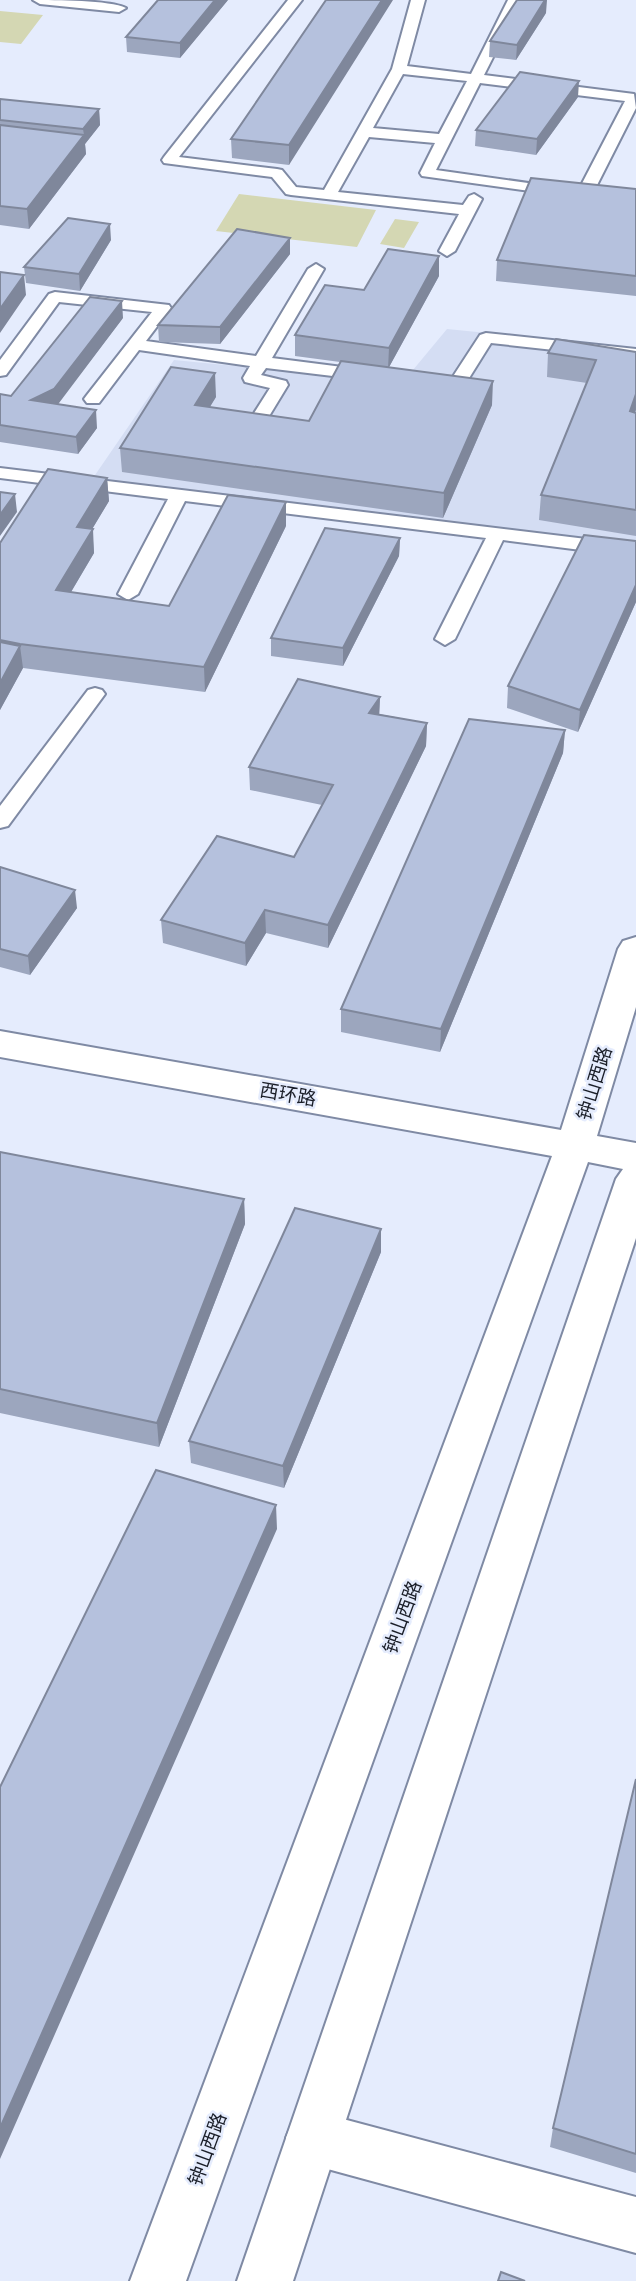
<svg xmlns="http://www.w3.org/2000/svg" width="636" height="2281" font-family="Manrope,'Noto Sans SC',sans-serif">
	<rect width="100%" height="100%" fill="#e5ecfd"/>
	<!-- built -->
	<path fill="#d4ddf3" d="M447,329l189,19v208l-543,-78 81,-118 229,22z"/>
	<!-- green -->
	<path fill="#d4d7b3" d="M0,11l43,4 -22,29 -21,-2z
		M239,194l137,16 -19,37 -141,-16z
		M395,219l24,3 -15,26 -24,-4z"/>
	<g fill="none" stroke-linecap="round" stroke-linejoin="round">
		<!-- lane casing -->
		<g stroke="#7f8aa4" stroke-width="4">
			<path id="lane" d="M33,0c22,0 77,0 93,8l-7,4 -79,-8z
				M288,0h14l-123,157 98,12 5,1 14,17 28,3 68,-121 19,-69h14l-18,66 64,8 37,-74h14l-38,75 150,19 2,14 -44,87 -8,5 -8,-5 49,-94 -145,-18 -44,87 128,18 2,3 -2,3 -5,1 -137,-19 -2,-3 15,-30 -66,-6 -31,55 125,13 6,-9 5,-2 8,5 -27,52 -8,5 -8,-5 20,-37 -168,-19 -5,-1 -14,-17 -108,-14 -2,-3 2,-3zM403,74l64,7 -28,53 -66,-6z
				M316,264l8,5 -52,89 94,12 8,5 -8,5 -100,-12 -5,7 25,6 2,4 -31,51h-12l-3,-4 28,-44 -25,-6 -2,-4 7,-12 -111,-16 -40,53h-12l-3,-4 3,-4 65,-83 -93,-10 -53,73 -6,1v-16l49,-66 6,-2 114,13 2,3 -25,33 110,15 52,-87z
				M486,333l150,16v10l-145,-16 -30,48 -34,-3 -2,-4 2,-4 23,1 30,-46z
				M0,468l636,77v12l-133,-17 -48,99 -10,6 -10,-6 51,-101 -301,-37 -47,93 -10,6 -10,-6 50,-95 -168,-21z
				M95,688l7,2 3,4 -97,132 -8,2v-22l88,-116z"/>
		</g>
		<!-- street casing -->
		<g stroke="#7f8aa4" stroke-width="4">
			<path id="street" d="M313,2111l323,86v56l-323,-88 -19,-8 -8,-19 8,-19z"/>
		</g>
		<!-- secondary casing -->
		<g stroke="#7f8aa4" stroke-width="4">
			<path id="secondary" d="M636,937v70l-39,129 39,7v95l-343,1043h-56l379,-1102 7,-10 -35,-7 -402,1119h-56l422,-1125 -552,-99v-26l561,99 57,-181 5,-8z"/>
		</g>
		<!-- lane -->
		<use href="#lane" fill="#fff" fill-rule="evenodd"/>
		<!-- street -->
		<use href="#street" fill="#fff" fill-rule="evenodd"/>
		<!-- secondary -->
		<use href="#secondary" fill="#fff" fill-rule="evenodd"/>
	</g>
	<!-- wall -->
	<path fill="#9ca6be" d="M228,0l-48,58 -53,-6 -1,-15z
		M326,0l-37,165 -57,-7 -1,-19z
		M546,13l-30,47 -27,-3 1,-16z
		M578,97l-42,58 -61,-9 1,-16z
		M0,99l99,10 1,16 -15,19 1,10 -57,75 -29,-4z
		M636,189v107l-140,-15 1,-21z
		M290,238v16l-70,90 -61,-2 -1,-17z
		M111,240l-31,51 -54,-8 -2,-16z
		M439,276l-50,91 103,38 -49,113 -321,-46 -2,-24 96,-51 -7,10 100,14 31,-59 -45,-6v-21l69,-45z
		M123,318l-66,86 40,24 -19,26 -78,-12v-48l11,2z
		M636,352l-1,61h1v123l-97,-16 2,-25 46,-112 -40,-6 1,-24z
		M107,478l2,23 -17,28 2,24 -23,39 98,14 117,-80 -81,166 -182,-24 -23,42v-167z
		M400,538l-1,18 -56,110 -72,-10v-18z
		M636,541v61l-58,130 -71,-24 1,-22z
		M380,697l-1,17 48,9 -1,23 -98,202 -62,-15 -20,33 -83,-23 -2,-23 133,-63 28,-52 -72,-15 -1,-23z
		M565,730l-2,23 -123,299 -99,-20v-23z
		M0,867l77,41 -47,67 -30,-8z
		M0,1152l244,47 1,25 -86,223 -159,-34z
		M381,1229v23l-97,236 -93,-25 -2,-22z
		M636,1779v394l-86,-26 3,-19z"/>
	<!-- shaded-wall -->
	<path fill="#7f879b" d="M215,0h13l-48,58v-15z
		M382,0h11l-104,165v-20z
		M545,0h2l-1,13 -30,47 1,-15z
		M579,81l-1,16 -42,58 1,-16z
		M99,109l1,16 -15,19 1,10 -57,75 -2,-20 57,-74 -1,-6z
		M110,224l1,16 -31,51 -1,-17z
		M290,238v16l-70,90v-17z
		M439,256v20l-51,93 1,-21z
		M24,275l2,20 -26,38v-24z
		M122,301l1,17 -67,89 -25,-7z
		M215,373l1,24 -20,33 -1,-25z
		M493,381l-1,24 -49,113 1,-25z
		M636,394v16l-8,26 2,-25z
		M96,410l1,18 -19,26 -2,-17z
		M107,478l2,23 -30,50 -2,-24z
		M15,494l2,18 -17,24v-21z
		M286,502v24l-81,166 -1,-25z
		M93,529l1,24 -36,61 -2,-24z
		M400,538l-1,18 -56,110v-18z
		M636,585v17l-58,130 2,-22z
		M20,646l3,22 -23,42v-27z
		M380,697l-1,23 -10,-7z
		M427,723l-1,23 -98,202v-23z
		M565,730l-2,23 -123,299 1,-23z
		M75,890l2,18 -47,67 -2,-19z
		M265,910l1,23 -20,33 -1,-23z
		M244,1199l1,25 -86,223 -2,-24z
		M381,1229v23l-97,236 -1,-22z
		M276,1505l1,24 -277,630v-31z"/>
	<!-- building -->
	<path fill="#b5c1dd" stroke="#7f879b" stroke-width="2" d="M158,0h57l-35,43 -54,-6z
		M326,0h56l-93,145 -58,-6z
		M517,0h28l-28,45 -27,-4z
		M520,72l59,9 -42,58 -61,-9z
		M0,99l99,10 -16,20 -83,-9z
		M0,125l84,10 -57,74 -27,-3z
		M531,178l105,11v87l-139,-16z
		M68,218l42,6 -31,50 -55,-7z
		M237,229l53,9 -70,89 -62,-2z
		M388,249l51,7 -50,92 -94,-13 30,-50 39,5z
		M0,272l24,3 -24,34z
		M90,297l32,4 -68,88 -23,11 65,10 -20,27 -76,-12v-31l11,2z
		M556,339l80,13v42l-6,17 6,2v97l-95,-15 55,-135 -48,-7z
		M341,361l152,20 -49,112 -324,-45 51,-81 44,6 -20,32 114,16z
		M48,469l59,9 -30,49 16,2 -37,61 113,16 59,-111 58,7 -82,165 -184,-23 -20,-4v-97z
		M0,492l15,2 -15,21z
		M325,528l75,10 -57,110 -72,-10z
		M584,535l52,6v44l-56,125 -72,-24z
		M0,642l20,4 -20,37z
		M298,679l82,18 -11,16 58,10 -99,202 -63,-15 -20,33 -84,-23 56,-84 77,21 39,-72 -84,-18z
		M469,719l96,11 -124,299 -100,-20z
		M0,867l75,23 -47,66 -28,-7z
		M0,1152l244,47 -87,224 -157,-34z
		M295,1208l86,21 -98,237 -94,-25z
		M156,1470l120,35 -276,623v-341z
		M636,1779v375l-83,-26z
		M501,2272l24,9h-27z"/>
	<g text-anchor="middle" stroke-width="5" stroke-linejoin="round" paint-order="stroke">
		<!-- street labels -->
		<g font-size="19" fill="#1a1e28" stroke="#e5ecfd">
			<text transform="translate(594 1083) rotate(-73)" y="7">钟山西路</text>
			<text transform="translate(288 1094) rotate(10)" y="7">西环路</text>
			<text transform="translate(402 1617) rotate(-70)" y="7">钟山西路</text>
			<text transform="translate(207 2149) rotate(-70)" y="7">钟山西路</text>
		</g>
	</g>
</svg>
